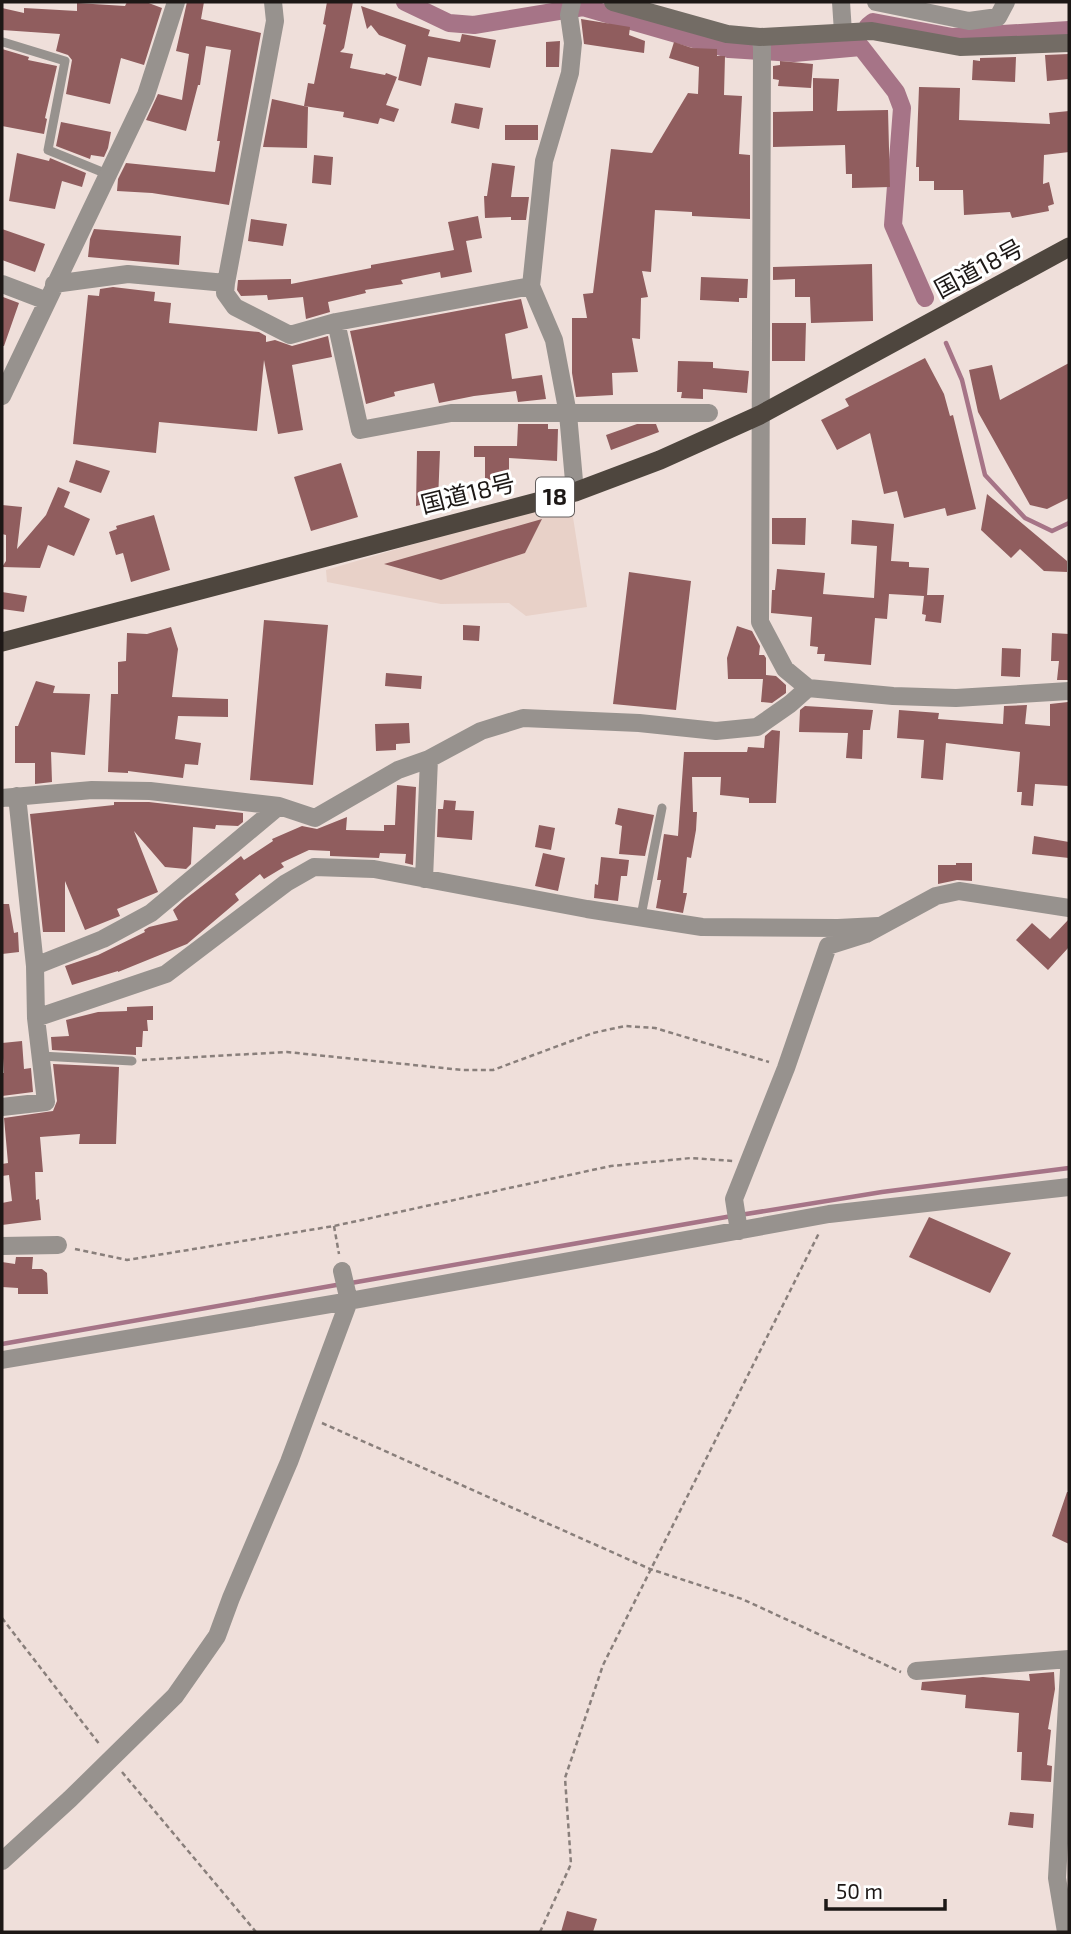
<svg xmlns="http://www.w3.org/2000/svg" width="1071" height="1934" font-family="'Exo 2','Noto Sans JP',sans-serif">
	<rect width="100%" height="100%" fill="#efdfda"/>
	<!-- built -->
	<path fill="#e8d1c8" d="M570,498l17,109 -61,9 -17,-13 -68,1 -114,-22 -1,-12z"/>
	<g fill="none" stroke-linecap="round" stroke-linejoin="round">
		<!-- stream -->
		<path stroke="#a67487" stroke-width="4.5" d="M946,343l16,37 23,95 40,43 27,13 17,-8
			M740,1215l142,-23 187,-24
			M351,1283l381,-67
			M2,1344l340,-60"/>
		<!-- canal -->
		<path stroke="#a67487" stroke-width="18" d="M405,2l44,21 25,2 109,-18 146,42 65,4 67,-6
			M868,26l5,-4 79,15 117,-7
			M861,47l35,45 6,16 -9,117 32,73"/>
	</g>
	<!-- building -->
	<path fill="#905d5e" d="M127,2h19l16,6 -18,57 -23,-7 -11,46 -44,-10 6,-34 -4,-5 -12,-4 4,-17 -58,-4v-22l22,5v-5l53,3v-8l48,3z
		M187,2h17l-3,17 60,14 -32,172 -77,-12 -35,-2 1,-12 8,-16 89,9 5,-31h-3l14,-91 -25,-4 -6,39h-2l-12,46 -40,-11 12,-26 24,6 7,-46 -13,-3z
		M327,2h26l-9,46 -4,4 13,2 -3,14 35,7 1,-2 11,4 -11,28 13,4 -5,13 -14,-4 -2,6 -35,-7 1,-5 -40,-6 4,-23 6,1 12,-59 -3,-1z
		M361,6l69,24 -2,6 32,6 2,-8 34,6 -6,28 -62,-11 -7,29 -23,-6 8,-35 -27,-10 -8,-10 -4,4z
		M581,19l49,8 -1,8 16,6 -1,12 -60,-9z
		M560,41l-1,26h-13v-25z
		M674,42l18,6 25,1v7h8l-1,39 18,1 -3,58 11,1v64l-58,-3v-4l-37,-2 -4,62 -9,-1 6,26 -7,1 -1,41 -8,-1 6,34 -26,1 1,22 -37,2 -4,-24v-55h15l-4,-24 10,-1 18,-144 41,4 36,-60 10,1 1,-27 -30,-9z
		M2,49l27,8 -1,3 29,6 -12,52 2,1 -3,15 -42,-8z
		M1069,54v25l-22,2 -2,-26z
		M1016,57l-1,25 -43,-2 1,-20 7,1v-3z
		M780,61l33,3 -2,24 -33,-2 1,-6 -6,-1v-13l7,-1z
		M813,78l26,1 -2,32 51,-1 2,77 -38,1v-14h-6l-1,-29 -72,2v-35l40,-1z
		M919,87l41,1 -1,32 91,4 -1,-11 20,-2v41l-25,3 -1,29 6,-2 5,22 -6,2 1,5 -37,7 -2,-6 -46,3 -1,-25h-29v-9h-15v-14h-3z
		M272,99l36,8 -1,41 -44,-1z
		M455,103l28,5 -4,21 -28,-6z
		M61,122l50,10 -3,16 -4,9 -13,-2 -1,4 -34,-13z
		M505,125h33v15h-33z
		M17,153l32,8 1,-3 36,15 -4,14 -20,-6 -7,28 -46,-8z
		M314,155l19,2 -2,28 -19,-2z
		M492,163l23,3 -4,31h18l-3,23h-15v-3l-26,1 -1,-22h3z
		M478,216l4,22 -16,3 6,31 -31,6 -1,-6 -39,8 2,4 -38,6 1,3 -38,9 2,10 -24,7 -3,-22 -35,3 -1,-5 -26,1 -4,-6 1,-10 53,-1v5l80,-16v-3l83,-15 -6,-28z
		M251,219l36,5 -4,22 -35,-5z
		M2,229l43,15 -10,28 -33,-12z
		M94,229l87,7 -2,29 -91,-8 2,-18z
		M872,264l1,57 -62,2 -1,-26h-15v-18l-22,1v-13z
		M701,277l47,2 -1,19h-8v4l-39,-2z
		M113,287l42,5 -1,9 17,2 -2,20 90,9 7,4v6l9,-2 17,6 36,-10 4,21 -40,8 11,65 -25,4 -14,-74 -7,71 -98,-9 -3,31 -83,-9 15,-149 11,1 1,-7z
		M3,297l16,6 -15,43h-2z
		M521,299l7,29 -23,6 7,45 30,-4 4,24 -28,3 -2,-11 -42,5 -35,7 -5,-20 -40,9 1,4 -29,8 -16,-73z
		M772,323h34l-1,38h-33z
		M925,358l19,36 6,22 3,-1 23,94 -29,7 -2,-8 -41,10 -7,-27 -13,3 -14,-61 -33,17 -16,-30 28,-14 -4,-7z
		M678,361l35,1v6l36,3 -2,22 -44,-4v10l-22,-1 1,-6h-5z
		M1069,363v135l-22,11 -17,-4 -52,-93 -9,-42 23,-5 8,35z
		M518,424h30v5h10l-1,32 -48,-3v22h-24v-23h-11v-11h43z
		M637,424h19l3,8 -48,18 -5,-15z
		M417,451h23l-2,50 -22,5z
		M76,460l34,11 -9,22 -32,-11z
		M341,463l17,54 -47,14 -17,-54z
		M58,487l12,5 -6,15 26,12 -16,37 -26,-11 -8,23 -38,-1 4,-6v-26l-4,-1v-29l20,2 -5,42 29,-34z
		M987,494l80,67v11l-23,-1 -24,-22 -9,9 -30,-28z
		M154,515l16,55 -39,12 -8,-29 -7,2 -7,-23 8,-3 -1,-3z
		M772,518h34l-1,27 -33,-1z
		M542,519l-17,34 -84,27 -57,-16z
		M852,520l42,4 -3,37 18,1v5l20,1 -2,27h17l-3,28 -16,-2 1,-6 -4,-1 2,-18 -35,-2 -2,25 -12,-1 -4,47 -47,-4 1,-7h-8l1,-7 -8,-1 2,-29 -41,-4 1,-23h3l2,-21 48,4 -2,21 51,4 3,-52 -26,-2z
		M629,572l62,9 -15,129 -63,-6z
		M2,592l25,4 -3,16 -22,-3z
		M264,620l64,5 -15,160 -63,-5z
		M463,625l17,1 -1,15 -16,-1z
		M737,626l15,5 8,15 -1,9h5l2,3v17l10,1 10,9v8l-14,10 -11,-1 2,-23h-35l-1,-21z
		M171,627l7,22 -6,48 56,2v18l-50,-1 -3,23 26,4 -3,22 -13,-1 -2,14 -55,-7v2l-20,-1 3,-78h7v-32l8,-1 1,-28 20,1z
		M1052,633l17,1 -1,46h-11l2,-19h-8z
		M1002,648l19,1 -1,28 -19,-1z
		M386,673l36,3 -1,13 -36,-3z
		M36,681l19,5 -2,7 37,1 -5,61 -34,-3 1,30 -17,2v-21h-20v-37h3z
		M1068,702l1,84 -34,-2 -2,22 -12,-1 1,-13h-5l3,-40 -74,-9 -3,37 -22,-2 3,-38 -27,-2 2,-28 40,3 -1,6 65,5 1,-18 23,-1 -2,19 25,2v-22z
		M805,706l68,4 -3,20h-7l-1,29 -16,-1 2,-25 -49,-1 1,-22z
		M409,723l1,20 -14,1v6l-20,1 -1,-27z
		M772,730l8,1 -4,72h-27v-5l-29,-3 1,-18h-29l1,35h4l-1,18 -5,28 -4,-1 -4,36h4l-4,20 -27,-5 5,-28h-4l7,-46 14,2 6,-84h63l1,-5 16,1 1,-12z
		M397,785l19,2 -3,78 -8,-2 1,-9 -26,-1 -1,5 -49,-2v-5l-21,-1 -28,13 3,4 -20,12 -4,-5 -25,20 4,6 -52,44 -69,28v-1l-46,14 -7,-19 33,-11 47,-23 -1,-2 5,-3 29,-7 -5,-10 11,-10 57,-44 3,4 29,-19 -1,-2 30,-13 15,3 30,-12 -1,13 38,1v-6h11z
		M444,800l12,1 -1,9 19,1 -2,29 -35,-3 1,-28h5z
		M114,802h35l94,11v9l-5,4 -22,-1 -1,4 -22,-2 -2,37 -5,5 -21,-2 -31,-36 24,61 -41,17 3,7 -35,14 -20,-49v51h-22l-13,-118 84,-9z
		M618,808l36,7 -9,41 -26,-2 3,-28 -7,-2z
		M539,825l16,3 -4,22 -16,-3z
		M1034,836l35,6v16l-37,-4z
		M543,853l22,5 -7,33 -23,-5z
		M601,857l28,3 -2,16h-6l-3,25 -24,-3 1,-14 3,1z
		M956,863h16v18l-15,-1 -19,4v-19h18z
		M2,904h7l5,29 4,-1 1,20 -17,2z
		M1069,919v28l-21,23 -32,-30 16,-17 18,16z
		M153,1006v14h-6l1,11h-5l-1,16h-6v8l-84,-5 -1,-13 18,-1 -3,-16 32,-8 29,-1v-4z
		M22,1041l2,28 7,-1 2,24 -31,4v-23h2l-2,-30z
		M53,1064l66,3 -3,77h-37l1,-10 -40,3 3,35h-8l1,28 3,-1 2,21 -39,5v-22l10,-2 -3,-26 -7,1v-12l6,-1 -4,-45 49,-7 4,-10z
		M929,1217l82,36 -21,40 -81,-36z
		M16,1257h17l-1,12h10l5,4 1,21h-30v-6l-16,-1v-25l13,2z
		M1067,1492h2v52l-17,-8z
		M1054,1672l1,17 -7,40 3,1 -4,35 5,1 -1,16 -30,-2 1,-28h-5l2,-39 -54,-5 1,-13 -45,-5 1,-8 61,-5 47,4 -1,-7z
		M1010,1812l24,2 -1,14 -25,-3z
		M567,1911l30,8 -4,13h-32z"/>
	<g fill="none" stroke-linecap="round" stroke-linejoin="round">
		<!-- path -->
		<path stroke="#897f7b" stroke-width="2.5" stroke-dasharray="5 3.5" stroke-linecap="butt" d="M142,1060l145,-8 175,18h31l100,-37 32,-7 30,2 114,34
			M334,1226l5,28
			M75,1249l52,11 207,-34 277,-60 80,-8 42,3
			M322,1423l328,146 92,30 159,73
			M2,1618l98,127
			M122,1772l134,160
			M540,1932l31,-68 -6,-86 38,-113 216,-432"/>
		<!-- service -->
		<path stroke="#97928e" stroke-width="9" d="M3,42l62,19 -17,89 59,24
			M641,916l21,-108
			M41,1056l91,5"/>
		<!-- minor -->
		<path stroke="#97928e" stroke-width="18" d="M572,2l-3,13 4,28 -3,30 -26,88 -13,125 23,54 14,74 7,78
			M841,2l2,30
			M876,2l93,19 29,-4 8,-15
			M760,37l2,10 -2,575 25,47 23,19 85,8 63,2 113,-7
			M226,283l-1,10 10,14 55,28 46,-13 195,-36
			M2,284l45,17
			M54,284l74,-10 98,9 49,-262 -2,-19
			M336,322l24,108 91,-17h258
			M2,396l144,-301 30,-93
			M17,796l18,170
			M2,798l90,-8 58,1 129,15 36,12 83,-48 31,-11 52,-28 42,-13 116,5 77,8 41,-4 33,-23 18,-16
			M424,879l5,-120
			M36,1018l130,-44 120,-91 28,-16 60,2 213,40 115,18 136,1 40,-2
			M2,1107l44,-5 -10,-84 -1,-52 68,-27 48,-26 128,-107
			M739,1231l-5,-32 52,-131 42,-122 38,-12 70,-38 23,-5 110,17
			M2,1246l56,-1
			M2,1360l347,-59 480,-87 240,-27
			M916,1671l153,-12
			M2,1861l68,-62 105,-103 42,-60 14,-38 58,-136 60,-161 -7,-30
			M1066,1932l-9,-54 12,-208"/>
		<!-- secondary -->
		<path stroke="#736c65" stroke-width="18" d="M613,2l114,32 33,3 112,-6 88,16 109,-4"/>
		<!-- trunk -->
		<path stroke="#4e463e" stroke-width="19" d="M2,642l573,-150 85,-32 100,-45 309,-168"/>
	</g>
	<g text-anchor="middle" stroke-width="6" stroke-linejoin="round" paint-order="stroke">
		<!-- shield labels -->
		<rect fill="#fff" stroke="#615d5c" stroke-width="2" x="536" y="477.5" width="38" height="39" rx="5"/>
		<g font-size="23" font-weight="bold" fill="#1d1816">
			<text x="555" y="505">18</text>
		</g>
		<!-- street labels -->
		<g font-size="24" fill="#1d1816" stroke="#fff">
			<text transform="translate(979 269) rotate(-28)" y="8">国道18号</text>
			<text transform="translate(468 494) rotate(-14)" y="8">国道18号</text>
		</g>
	</g>
	<!-- border -->
	<rect width="1071" height="1934" fill="none" stroke="#1d1816" stroke-width="7"/>
	<!-- scale -->
	<path d="M826 1899v10h119v-10" fill="none" stroke="#1d1816" stroke-width="3.5"/>
	<text x="836" y="1899" font-size="21" fill="#1d1816" stroke="#ffffff" stroke-width="5" paint-order="stroke">50 m</text>
</svg>
